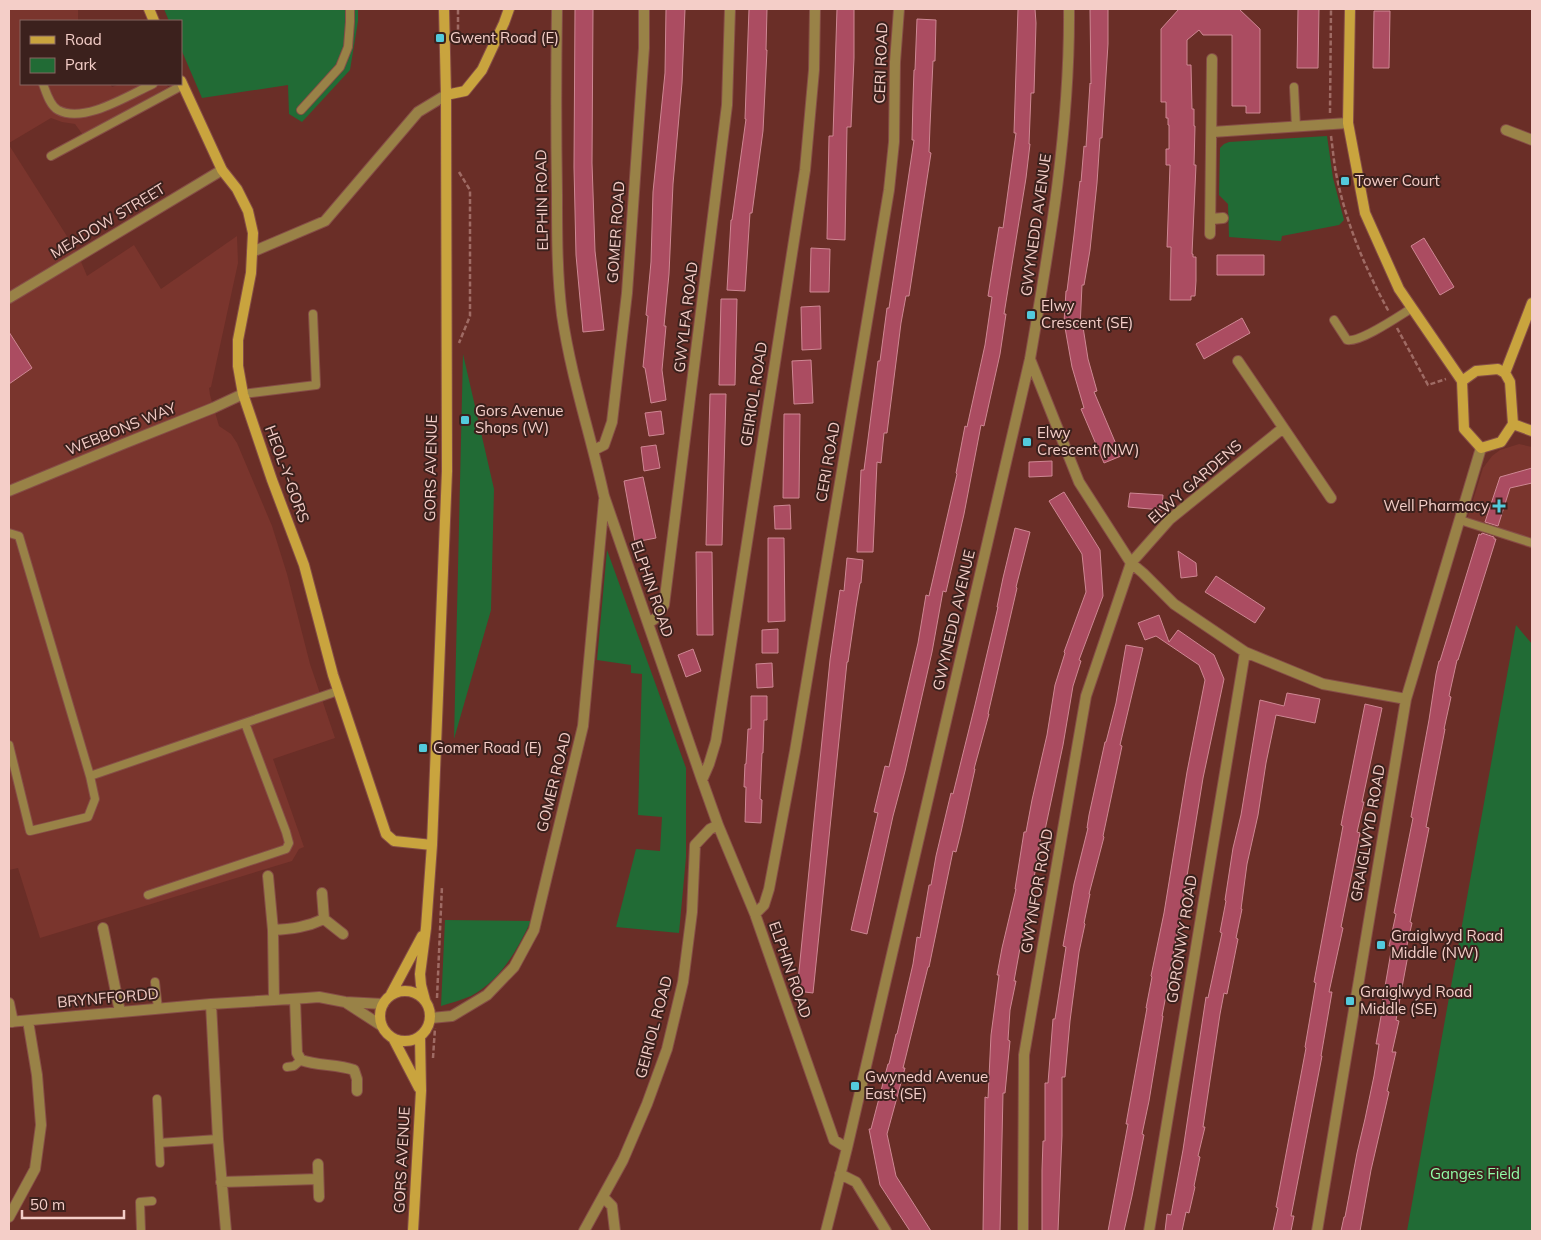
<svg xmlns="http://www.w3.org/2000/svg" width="1541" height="1240" font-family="Mulish,sans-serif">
	<rect width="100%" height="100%" fill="#6a2e27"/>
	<!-- built -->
	<path fill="#7a352d" d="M9,9h69v12h-57v63h89l2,3 8,-3h46l2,3 -85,48 -8,-11 -13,-2 -11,-4 -42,25z
		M9,145l68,107 10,24 47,-31 27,44 76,-53 1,27 -27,124 -2,1 1,7 9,31 12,8 6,9 35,83 15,48 23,90 25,74 -62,21 31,88 -5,2 -7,12 -252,77 -22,-70 -9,2z
		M1519,444l13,3v102l-67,-23 18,-58 9,-12 8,-6z"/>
	<!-- green -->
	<path fill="#216b35" d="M164,9h194v12l-8,49 -48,52 -13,-8 -1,-29 -86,13 -21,-49v-28h-12z
		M1327,136l6,42 11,42 -5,5 -57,11 -1,5 -52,-4 -1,-33 -9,-9 1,-47 4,-4 5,-2z
		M463,354l31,135 -3,121 -37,129z
		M607,550l79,218v89l-7,76 -63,-6 20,-78 24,2 2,-34 -24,-2 4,-141 -11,-1v-8l-34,-5z
		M1516,625l16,19v587h-125z
		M445,920l86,1c-14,29 -30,59 -60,75 -9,4 -21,7 -30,10z"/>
	<!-- building -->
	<path fill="#ab4c61" stroke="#ce8793" d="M575,9h18l-1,154 3,88 9,79 -21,2 -7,-77 -2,-88z
		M666,9h19l-3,74 -9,101 -4,90 -5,52h2l-4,44 4,30 -15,3 -6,-35 -2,-1 5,-51 -2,-1 5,-53 2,-70 12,-119z
		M749,9h18l-1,41h1l-4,81 -11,82h-2l-5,78 -18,-1 4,-70h1l14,-101h-1z
		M837,9h17v49l-3,69h-4l-2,113 -18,-1 2,-103h4z
		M1018,9h17l1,14 -2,70h-3l-2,51h1l-4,34 -22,136h2l-6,40 -16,72 -3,-1 -17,89 -18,78 -3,-1 -11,61 -27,119 -12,45 -26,118 -16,-4 27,-117 -4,-1 11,-46 4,1 29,-124 8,-48 3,1 28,-122 -1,-1 9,-47 2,1 18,-82 7,-48 -4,-1 11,-69 4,1 13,-95h-2z
		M1090,9h18v35l-6,94h-2l-3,45 -7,67 -6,35h-2l-2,43 3,-1 5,32 9,32 -3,1 27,64 -17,7 -23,-54 3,-1 -12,-41 -8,-45 2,-31h1l7,-56 6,-54 1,1 3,-36 2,1 4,-64 1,1z
		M1179,9h60l21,20v84h-14v-7h-14v-71h-29l-4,-5 -12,10v25h4l1,44h2v17h1l-1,39h2l-4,89h1v3h3v24l-1,15h-4v4h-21l1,-53h-4l3,-82h-4v-16h3v-24h-1v-7h-2v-16h-5v-73z
		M1298,9h21l-1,59h-21z
		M1374,11h16l-1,57h-16z
		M917,19l19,1 -1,41h-2l-3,65 -1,26 2,1 -22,143h-3l-5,27 -14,110h-3l-3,30 -4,-1 -4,90h-16l4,-82h3l14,-109h2l7,-53h2l25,-168h-2l1,-41 1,-29h1z
		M1424,238l30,49 -14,8 -29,-49z
		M811,248l19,1 -1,43h-19z
		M1217,255h47v20h-47z
		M721,299h16l-2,86h-16z
		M820,306l1,43 -19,1 -1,-43z
		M1242,318l8,15 -46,26 -8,-15z
		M9,332l23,36 -23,16z
		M811,360l2,43 -19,1 -2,-43z
		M710,394h16l-4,151h-16z
		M661,411l3,23 -15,2 -4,-23z
		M784,414h16l-1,84h-16z
		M656,445l4,23 -16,3 -3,-24z
		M1052,461v15l-23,1v-15z
		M1532,468v15l-22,5 -12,38 -13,-4 15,-45z
		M643,477l13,61 -21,4 -11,-61z
		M1064,492l36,58 3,46 -24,64 2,1 -8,25 -10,59 -18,85h-3l-11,66 2,1 -13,51 -6,33h2l-6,29 -2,30 2,1 -5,52h-2l-3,138h-17l2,-134 3,1 3,-63 8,-60h-2l5,-27 14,-59h-1l9,-57h2l6,-32 15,-65 8,-50 10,-32 -1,-1 22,-60 -4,-38 -33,-53z
		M1130,493l33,2 -1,15 -34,-3z
		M790,505l1,24h-16l-1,-23z
		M1015,528l15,4 -14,55 1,1 -29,126h1l-15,55h1l-14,63 -5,20 -3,-1 -24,116h-1l-25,101h2l-18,66 9,42 35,55h-21l-30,-46 -11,-56h2l17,-65h1l7,-30h1l16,-70 4,-27 3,1 9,-53h2l5,-29 15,-63 2,1 22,-89 23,-98h-1l6,-29z
		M1482,533l12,4v2h2l-38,121h-1l-8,36 2,1 -7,32h1l-19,98 3,1 -19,94 2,1 -7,31 3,1 -12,65 3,1 -7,31h4l-9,39 2,1 -18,78 -11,61h-19l3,-14h1l12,-64 8,-34 9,-43 5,-32h-3l6,-33 -1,-1 11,-64h-3l7,-32 -2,-1 19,-95 -2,-1 18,-97 7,-46 3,-13h1l39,-127 2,1z
		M768,538h16l1,83 -17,1z
		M1178,551l18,12 1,13 -16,2z
		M696,552h16l1,83h-16z
		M847,558l16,2 -2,23h-1l-4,24 -8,55h-1l-34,331 -16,-2 33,-331 10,-70 4,1z
		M1216,576l49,32 -10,15 -50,-31z
		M1159,615l10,27 9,-12 36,25 10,24 -21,99 -24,147 -12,60h1l-6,31h1l-14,85 -7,33 2,1 -12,61 -8,35h-16l20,-107h-2l21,-116h-1l6,-31 -1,-1 13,-63 23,-141 18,-92 -6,-15 -43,-29 -11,4 -7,-17z
		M778,629v24h-16v-23z
		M1126,645l17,3 -23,97 2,1 -19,90 1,1 -15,57h1l-6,29 1,1 -6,28 -9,69 -5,56h-3v59l-4,95h-16v-61l1,-29h2v-58h3l5,-64h2l11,-72 -3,-1 11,-62 14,-56h-1l2,-13 16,-73h1l10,-39z
		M693,649l8,22 -15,6 -8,-22z
		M772,663l1,24 -16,1 -1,-24z
		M1287,693l33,6 -5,24 -39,-8 -10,48 -8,52 -11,49 -6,45h1l-6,29 2,1 -11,55 -3,-1 -4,21 -17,113h2l-7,29 2,1 -6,29 1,1 -6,26 -3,-1 -4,19h-17l2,-17 4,1 12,-65 23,-153 2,1 14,-65 -2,-1 6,-31 -1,-1 8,-52 8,-33 19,-115 24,6z
		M751,696h16v24h-3l-1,33h-1l-2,46 2,1 -1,23 -16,-1 1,-35h-2l1,-23h1l2,-35h3z
		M1365,704l17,4 -20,94h2l-7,30 3,1 -19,94 2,1 -14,64h3l-11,64h1l-31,160h3l-3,15h-18l5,-23 -2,-1 30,-159 -1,-1 11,-64 -2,-1 29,-156 -2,-1z"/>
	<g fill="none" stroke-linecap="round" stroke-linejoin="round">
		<!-- lane casing -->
		<g stroke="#864e47" stroke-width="10">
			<path id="lane" d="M43,84c3,8 7,22 15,26 26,14 71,-15 95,-26
				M1294,87l2,40
				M301,110l39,-43 8,-20 2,-25v-13
				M51,156l132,-71
				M1334,320l13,20c13,3 52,-24 65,-32
				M243,394l73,-9 -3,-71
				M1460,520l72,23
				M9,533l10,3 71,240 5,23 -7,18 -58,14 -21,-86
				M90,776l248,-85
				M148,895l138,-46 3,-6 -3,-11 -41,-109
				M155,982l3,27
				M287,1067l7,-1 7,-6
				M157,1099l3,64
				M159,1143l59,-4
				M141,1231l-1,-29 12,-1"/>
		</g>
		<!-- street casing -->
		<g stroke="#864e47" stroke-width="12">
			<path id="street" d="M557,9c-1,62 -1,123 0,185 0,41 0,82 5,121 9,62 29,121 42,181l98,284 16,45 37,89 79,226 13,8
				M1506,130l26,10
				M1212,132l136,-9
				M1211,219l12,-1
				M1210,234l2,-175
				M252,252l73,-31 93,-109 28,-17
				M9,298l213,-128
				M1030,359l49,123 52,81 12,10 31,31 71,48 78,32 83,15
				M1238,361l93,137
				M594,450l10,-5 8,-23 15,-129 17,-245v-39
				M9,491l114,-47 90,-36 30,-14
				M649,623l8,-6 7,-12 63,-500 3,-96
				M702,780l7,-16 7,-23 89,-571 9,-100 1,-61
				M268,876l5,54 1,70
				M322,893l2,26 19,15
				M755,914l9,-9 5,-16 26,-138 94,-561 5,-48 1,-80 4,-53
				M103,928l17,84
				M273,930c19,-1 34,-3 51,-11
				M295,999l2,54 4,7c17,6 36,4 53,10l3,9v12
				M345,1002l37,24
				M9,1003l4,19
				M211,1004l7,135 8,92
				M431,1018l21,-2 35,-21 27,-28 20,-37 49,-204 21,-226
				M9,1022l202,-18 95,-6 13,-1 26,5 38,2
				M318,1164l1,33
				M840,1174l16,8 30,49
				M221,1182l97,-3
				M603,1197l9,9 3,25
				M9,1217l26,-48 6,-44 -4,-50 -9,-54
				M584,1231l39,-71 24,-56 20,-55 16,-67 9,-70 3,-67 15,-16 8,-4
				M826,1231l21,-83 183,-789c20,-116 40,-232 39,-350
				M1023,1231l1,-176 62,-359 45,-133 39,-44 113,-91
				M1149,1231l96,-579
				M1317,1231l89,-532 75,-251"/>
		</g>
		<!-- secondary casing -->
		<g stroke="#864e47" stroke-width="12">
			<path id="secondary" d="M149,9l5,12
				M1350,9l-2,114 17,90 34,76 63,92
				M181,81l41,89 15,19 11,22 5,22 -2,40 -13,67v26l5,28 29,86 32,85 29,110 53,159 8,7 38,4
				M446,95l19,-4 17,-21 22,-47 5,-14
				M1498,369l7,4 5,9 3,42 -12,18 -20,6 -17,-19 -2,-48 14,-10z
				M1505,373l27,-70
				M1513,424l19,7
				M380 1016a25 25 0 1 1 50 0a25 25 0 1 1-50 0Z
				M391,994l31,-58
				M425,1000l-4,-15 -1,-11 6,-46 6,-83 15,-374 -1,-376 -2,-86
				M393,1038l26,50
				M413,1231l8,-140 -1,-54"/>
		</g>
		<!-- path -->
		<path stroke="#9f6b64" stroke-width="2.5" stroke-dasharray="5 2.5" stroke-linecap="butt" d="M458,37v-28
			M1330,113l1,-104
			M1331,136c2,14 3,29 6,42 10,48 29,92 52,134
			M459,172l11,18v126l-11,27
			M1397,328l31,57 18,-6
			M437,998l5,-112
			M433,1058l2,-30"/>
		<!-- lane -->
		<use href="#lane" stroke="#998247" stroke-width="8"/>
		<!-- street -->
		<use href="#street" stroke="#998247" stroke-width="10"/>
		<!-- secondary -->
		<use href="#secondary" stroke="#c9a43e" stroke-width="10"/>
	</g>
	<!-- markers -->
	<g fill="#53cadc" stroke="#3c211d" stroke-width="2">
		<rect x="435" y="33" width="10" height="10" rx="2.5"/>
		<rect x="1340" y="176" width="10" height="10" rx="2.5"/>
		<rect x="1026" y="310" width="10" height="10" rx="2.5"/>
		<rect x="460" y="415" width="10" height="10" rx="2.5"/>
		<rect x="1022" y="437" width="10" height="10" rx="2.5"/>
		<path d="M1496.5 498.5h5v5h5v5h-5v5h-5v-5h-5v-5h5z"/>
		<rect x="418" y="743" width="10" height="10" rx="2.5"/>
		<rect x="1376" y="940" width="10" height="10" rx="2.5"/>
		<rect x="1345" y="996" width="10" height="10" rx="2.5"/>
		<rect x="850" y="1081" width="10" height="10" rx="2.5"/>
	</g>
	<g text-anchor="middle" stroke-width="4" stroke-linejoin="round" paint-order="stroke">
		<!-- poi labels -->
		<g font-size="15" fill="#f4cec8" stroke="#3c211d" text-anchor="start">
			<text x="450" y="43">Gwent Road (E)</text>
			<text x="1355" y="186">Tower Court</text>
			<text x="1041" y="311">Elwy<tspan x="1041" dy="17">Crescent (SE)</tspan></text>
			<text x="475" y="416">Gors Avenue<tspan x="475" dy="17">Shops (W)</tspan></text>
			<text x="1037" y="438">Elwy<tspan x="1037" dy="17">Crescent (NW)</tspan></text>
			<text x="1489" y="511" text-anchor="end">Well Pharmacy</text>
			<text x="433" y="753">Gomer Road (E)</text>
			<text x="1391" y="941">Graiglwyd Road<tspan x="1391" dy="17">Middle (NW)</tspan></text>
			<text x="1360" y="997">Graiglwyd Road<tspan x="1360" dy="17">Middle (SE)</tspan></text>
			<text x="865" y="1082">Gwynedd Avenue<tspan x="865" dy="17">East (SE)</tspan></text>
		</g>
		<!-- street labels -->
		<g font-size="15" fill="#f4cec8" stroke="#3c211d">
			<text transform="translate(881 63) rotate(-88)" y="5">CERI ROAD</text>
			<text transform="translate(542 200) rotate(-91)" y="5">ELPHIN ROAD</text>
			<text transform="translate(108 221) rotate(-31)" y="5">MEADOW STREET</text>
			<text transform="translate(1036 225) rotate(-82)" y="5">GWYNEDD AVENUE</text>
			<text transform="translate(616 232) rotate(-86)" y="5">GOMER ROAD</text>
			<text transform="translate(686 317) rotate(-83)" y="5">GWYLFA ROAD</text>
			<text transform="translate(754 394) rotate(-81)" y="5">GEIRIOL ROAD</text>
			<text transform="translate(121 429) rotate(-22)" y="5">WEBBONS WAY</text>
			<text transform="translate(828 462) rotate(-80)" y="5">CERI ROAD</text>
			<text transform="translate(431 468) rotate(-89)" y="5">GORS AVENUE</text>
			<text transform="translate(287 474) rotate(70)" y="5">HEOL-Y-GORS</text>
			<text transform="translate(1195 482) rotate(-41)" y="5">ELWY GARDENS</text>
			<text transform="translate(652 589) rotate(71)" y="5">ELPHIN ROAD</text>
			<text transform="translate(954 620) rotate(-77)" y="5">GWYNEDD AVENUE</text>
			<text transform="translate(554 782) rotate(-76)" y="5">GOMER ROAD</text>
			<text transform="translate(1368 833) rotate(-80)" y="5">GRAIGLWYD ROAD</text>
			<text transform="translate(1037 891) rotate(-80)" y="5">GWYNFOR ROAD</text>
			<text transform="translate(1182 939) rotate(-81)" y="5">GORONWY ROAD</text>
			<text transform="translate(790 970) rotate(71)" y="5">ELPHIN ROAD</text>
			<text transform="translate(108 998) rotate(-5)" y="5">BRYNFFORDD</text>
			<text transform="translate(654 1027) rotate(-75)" y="5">GEIRIOL ROAD</text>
			<text transform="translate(402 1160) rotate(-87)" y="5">GORS AVENUE</text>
		</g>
		<!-- park labels -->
		<g font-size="15" fill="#91fda6" stroke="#3c211d">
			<text x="1475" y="1179">Ganges Field</text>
		</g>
	</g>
	<!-- border -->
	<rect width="1541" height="1240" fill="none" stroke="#f4cec8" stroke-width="20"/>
	<!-- legend -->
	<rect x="20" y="20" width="162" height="65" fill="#3c211d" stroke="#866661"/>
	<rect x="30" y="36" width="25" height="8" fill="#c9a43e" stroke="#866661"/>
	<text x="65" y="45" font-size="15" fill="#f4cec8">Road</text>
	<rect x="30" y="58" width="25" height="15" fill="#216b35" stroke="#866661"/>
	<text x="65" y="70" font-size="15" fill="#f4cec8">Park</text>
	<!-- scale -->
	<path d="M22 1210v8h102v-8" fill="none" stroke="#f4cec8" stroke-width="2.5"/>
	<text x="30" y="1210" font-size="15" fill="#f4cec8" stroke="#3c211d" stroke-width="4" paint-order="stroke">50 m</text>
</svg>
